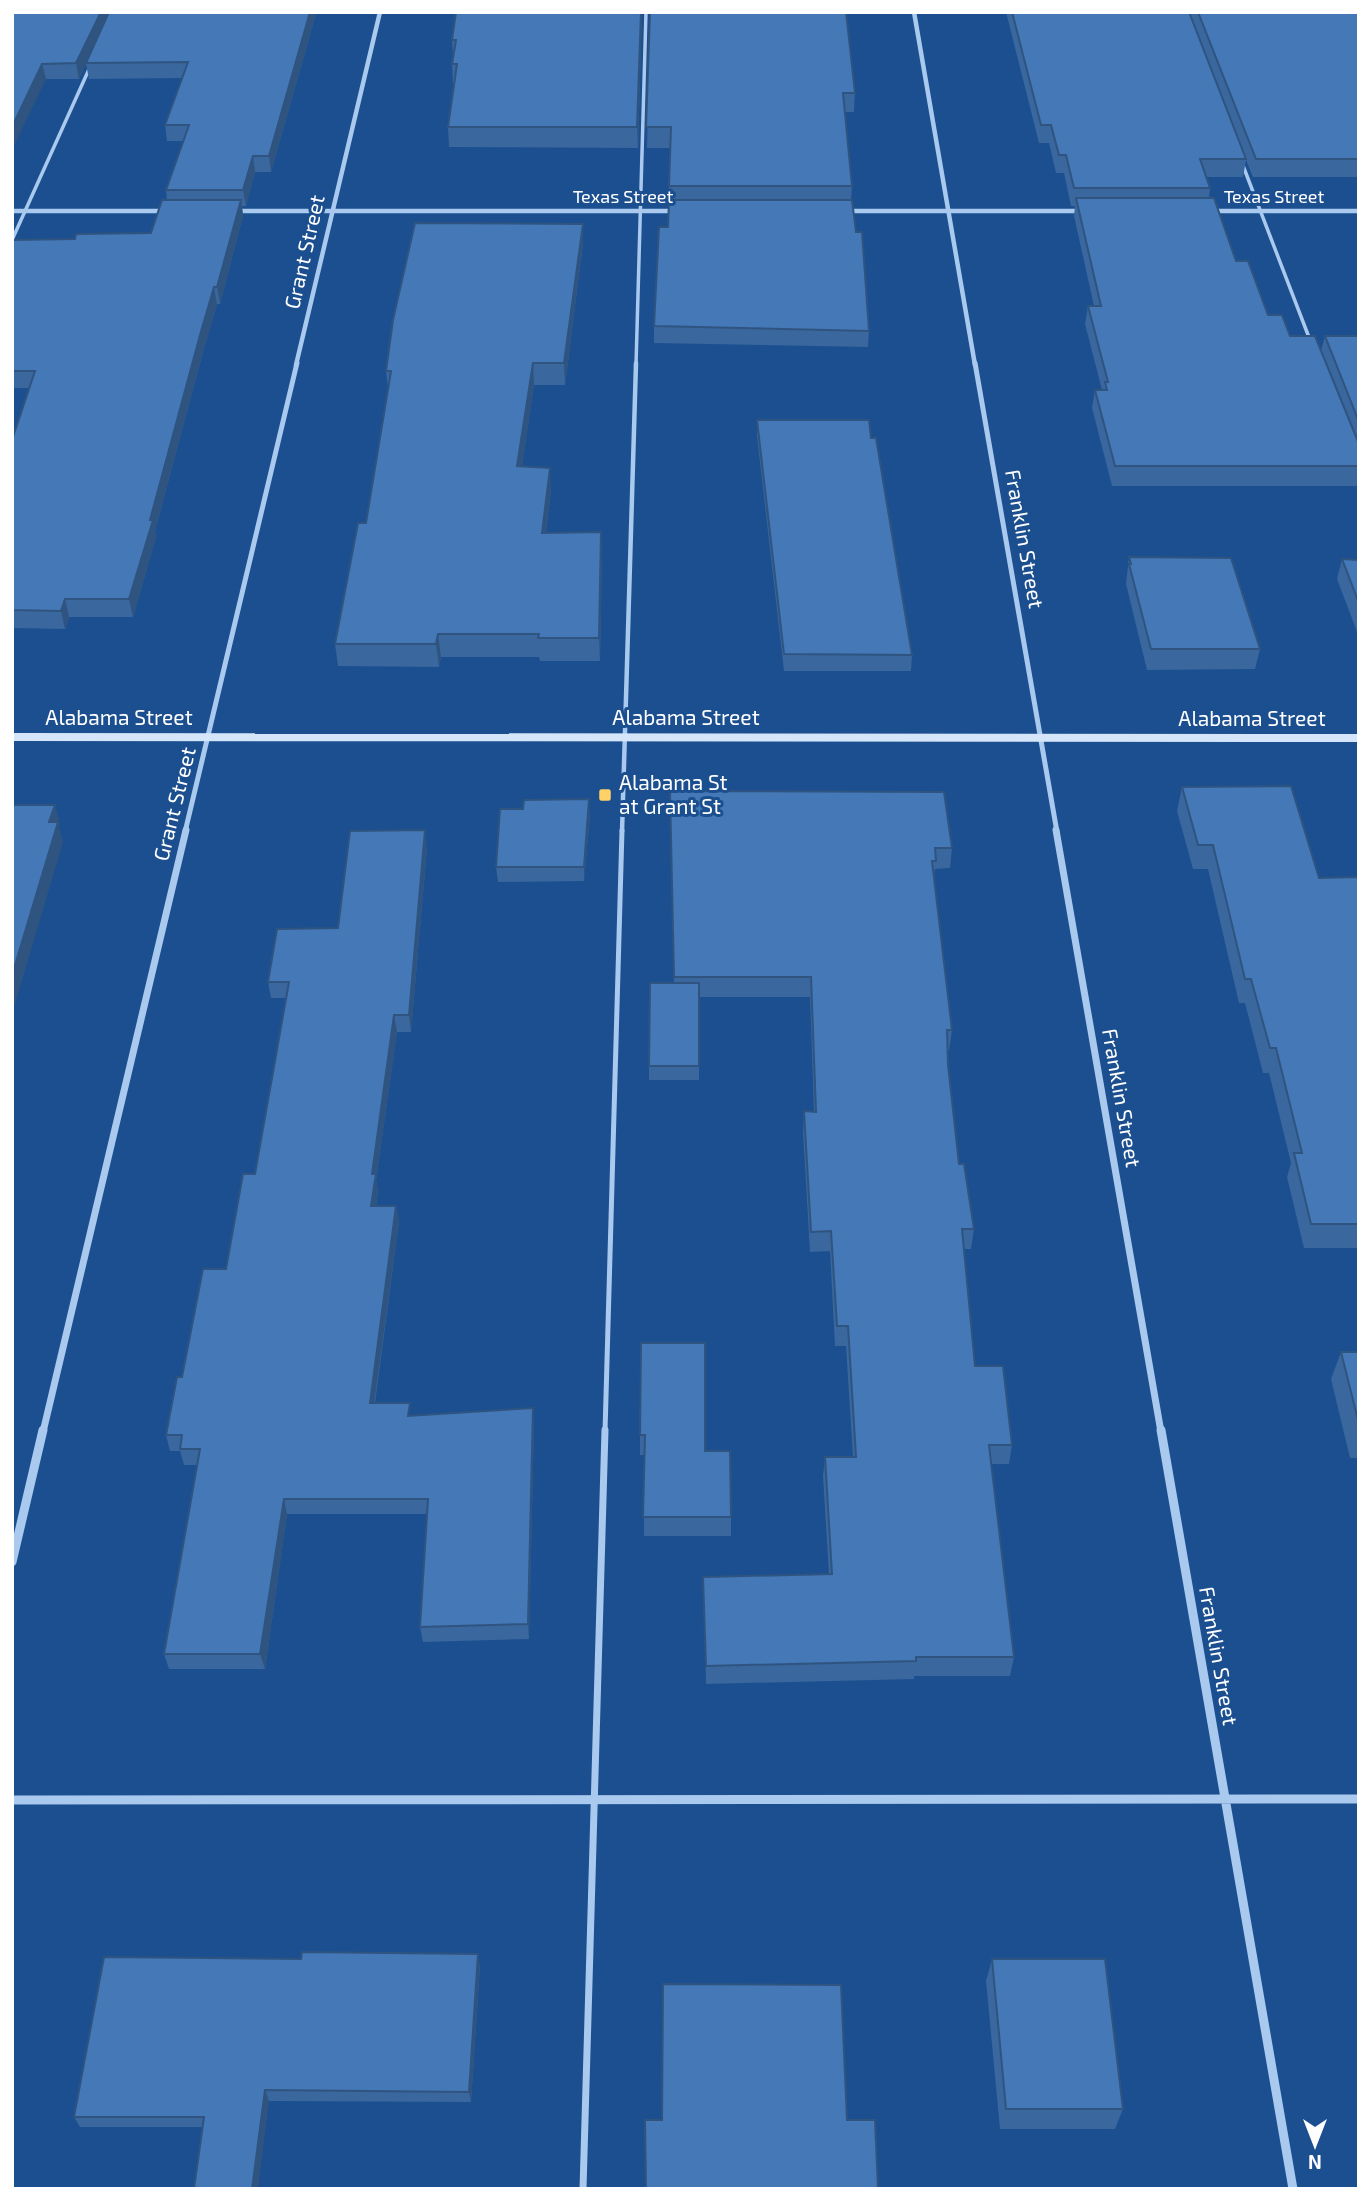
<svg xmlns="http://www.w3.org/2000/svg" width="1371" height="2201" font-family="'Exo 2',sans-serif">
	<rect width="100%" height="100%" fill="#1b4f8f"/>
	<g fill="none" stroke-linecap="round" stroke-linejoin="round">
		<!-- lane-far3 -->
		<path stroke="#a9c9ee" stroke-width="3.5" d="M1242,163l68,177
			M12,240l78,-173
			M636,365l10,-353"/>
		<!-- lane-far2 -->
		<path stroke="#a9c9ee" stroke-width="4.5" d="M622,832l14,-469"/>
		<!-- lane-far1 -->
		<path stroke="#a9c9ee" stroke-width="5" d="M605,1432l17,-602"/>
		<!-- lane -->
		<path stroke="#a9c9ee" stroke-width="7" d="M583,2189l22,-759"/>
		<!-- street-far3 -->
		<path stroke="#a9c9ee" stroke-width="4.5" d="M914,12l61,353
			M12,211h154
			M233,211h444
			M846,211h237
			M1210,211h149
			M296,365l84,-353"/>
		<!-- street-far2 -->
		<path stroke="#a9c9ee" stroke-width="5" d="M975,363l82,469
			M185,832l112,-469"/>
		<!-- street-far1 -->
		<path stroke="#a9c9ee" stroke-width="7" d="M1056,830l105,602
			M43,1432l143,-602"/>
		<!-- street -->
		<path stroke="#a9c9ee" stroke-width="9" d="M1161,1430l132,759
			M12,1562l31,-132
			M12,1800l1347,-1"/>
		<!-- secondary -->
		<path fill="#d6e6fa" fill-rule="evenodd" d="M12,733l1347,1v8l-1347,-1z"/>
	</g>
	<!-- wall -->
	<path fill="#3a679d" d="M12,12l304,2 -45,158h-16l-9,34h-4l1,10 -23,88h-3l-14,48 -48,179 1,6 -23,80h-64l-4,12 -53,-1v-188l17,-52h-17v-148l63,-1 76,-6 16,-33 -1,-10 17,-49h-16l-2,-16 17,-47 -93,1 -3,-15 -7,15h-33z
		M642,12l-4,136 -189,-1 -1,-20 6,-43h-1l-1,-20 1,-8 -1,-16z
		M650,12l205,81 -1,19h-9l7,74 -1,14 18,131 -1,16 -214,-4v-17l14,-99 2,-79h-23z
		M1006,12h353v167l-2,-2h-104l-7,-17 -3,17h-37l4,11 -1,10 27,63 32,54 22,21 31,15 4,-15h34v150h-247l-20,-78 3,-18h7l-17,-66 3,-18h6l-20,-90 1,-10h-4l-7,-33h-8l-7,-30h-10z
		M583,224v20l-18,141h-31l-12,81 29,24 -5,43 55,-1 1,23 -2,106h-60l-1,-4h-98l-2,10 -101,-1 -3,-22 31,-121 22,-135 -2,-17z
		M757,420l114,18 41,217 -1,16h-127l-27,-235z
		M1129,557l131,92 -5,20 -108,1 -21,-86z
		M1342,559l17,1v77l-22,-58z
		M1182,787l137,91 40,-1v371h-55l-17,-71 4,-14 -22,-90h-6l-18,-70h-6l-31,-134h-15l-16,-58z
		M670,791l282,57 -2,20 -15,1 -1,8 18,153 -3,21h-1v14l11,99 15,65 -3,20h-7l11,117 37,79 -3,19h-18l23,193 -4,19h-96v3l-208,5 -3,-107 126,-3 -6,-98 2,-19h28l-7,-111h-11l-5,-95 -20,1 -7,-120 1,-21 10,1 -4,-115h-111v83h-50v-14l25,-83z
		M590,814l-6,67 -86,1 -2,-15z
		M427,847l-16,185h-14l-21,148 2,10 -2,16h20l3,16 -24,181 37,13 122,8 -5,215 -106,3 -3,-15 7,-113h-140l-22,155h-96l-5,-15 34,-189h-14l-4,-14h-10l-4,-16 16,-58 44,-108 29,-95 31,-176h-15l-3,-16 70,-54z
		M641,1343l64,108 26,66v19h-87v-81h-4v-20z
		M1341,1352h18v106h-9l-19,-79z
		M992,1959l131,150 -8,20h-115l-14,-148z
		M480,1965l-9,137 -202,-1 -66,26h-123l-6,-10z"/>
	<!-- shaded-wall -->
	<path fill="#305480" d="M101,12h10l-32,67 -3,-16z
		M310,12h6v2l-45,158 -2,-16z
		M641,12h1l-4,136 -1,-21z
		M42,64l4,15 -34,71v-23z
		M253,156l2,16 -9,34 -3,-16z
		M241,200l2,16 -23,88 -3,-17z
		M583,224v20l-18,141 -1,-22z
		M214,287l3,17 -14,48 -48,179 1,6 -23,80 -4,-18 71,-264z
		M533,363l1,22 -15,103 -2,-22z
		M550,468l1,22 -8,65 -1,-22z
		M601,532l1,23 -2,106 -1,-23z
		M65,599l4,18 -4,12 -4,-18z
		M438,634l3,23 -2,10 -3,-23z
		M589,799l1,15 -6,67v-14z
		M55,805l5,19 -1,3 4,15 -51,172v-39l37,-153z
		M425,830l2,17 -16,185 -2,-17z
		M394,1015l3,17 -21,148 2,10 -4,32 -3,-16 1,-32z
		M396,1206l3,16 -27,197 -2,-16z
		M533,1408l1,16 -5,215 -1,-15z
		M284,1499l3,15 -22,155 -5,-15z
		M478,1954l2,11 -9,137 -2,-10z
		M265,2090l4,11 -11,88h-6z"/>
	<!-- building -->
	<path fill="#4478b7" stroke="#305480" stroke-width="2" d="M12,12h89l-25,51 -34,1 -30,63z
		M109,12h201l-41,144h-16l-10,34h-77l23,-65h-24l23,-63 -102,1z
		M456,12h185l-4,115h-189l9,-63h-5l4,-24h-4z
		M650,12h196l9,81h-12l9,93h-183l2,-59h-25z
		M1012,12h177l57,147h-46l10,29h-136l-8,-33h-7l-8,-30h-10z
		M1198,12h161v147h-103z
		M1076,198h138l22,63h12l20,54h14l8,21h25l44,108v22h-244l-20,-76h12l-2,-8h3l-20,-76h13z
		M162,200h79l-24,87h-3l-14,48 -50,185h3l-24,79h-64l-4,12 -49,-1v-170l23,-69h-23v-131l63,-1 1,-5 75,-1z
		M669,200h183l4,32h6l7,99 -215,-5 5,-99h9z
		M415,223l168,1 -19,139h-31l-16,103 33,2 -8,65 59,-1 -2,106h-61l1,-4h-101l-2,10h-101l23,-121h8l25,-152h-5l7,-51z
		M1325,336h34v86z
		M757,420h112l2,18h5l36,217 -128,-1z
		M1129,557l102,1 29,91h-109l-22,-85h2z
		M1342,559l17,1v43z
		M1291,786l28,92 40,-1v347h-48l-17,-71h8l-26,-105h-6l-19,-69h-6l-32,-134h-15l-16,-58z
		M670,791l274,1 8,56h-17l1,13h-4l20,169h-5l1,35 11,99h5l10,65h-12l13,137h28l9,79h-23l25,212h-98v4l-210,5 -3,-89 129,-3 -7,-117h31l-8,-131h-11l-6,-95 -20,1 -7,-121 12,1 -5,-135h-137z
		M589,799l-5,68h-88l4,-58h23l1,-9z
		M12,805h43l-6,17h9l-46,153z
		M425,830l-16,185h-15l-22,159h4l-5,32h25l-26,197h40l-2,13 125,-8 -5,216 -108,3 8,-128h-144l-24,155h-96l36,-205h-20l2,-14h-16l11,-58h5l21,-108h23l17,-95h12l34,-192h-21l9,-53 61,-1 12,-97z
		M650,983h49v83h-50z
		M641,1343h64v108h25l1,66h-88l2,-82h-5z
		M1341,1352h18v72z
		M302,1952l176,2 -9,138 -204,-2 -13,99h-58l10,-72h-130l30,-160 197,2z
		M992,1959h113l18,150h-117z
		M663,1984l178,1 6,135h28l3,69h-232l-1,-69h17z"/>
	<!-- markers -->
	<rect fill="#ffd166" stroke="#1b4f8f" stroke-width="2.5" x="598" y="788" width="14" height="14" rx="3.5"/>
	<g text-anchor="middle" stroke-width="6" stroke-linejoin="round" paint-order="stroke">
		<!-- far-street labels -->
		<g font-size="18" fill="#fff" stroke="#1b4f8f">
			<text x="623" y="203">Texas Street</text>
			<text x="1274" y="203">Texas Street</text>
		</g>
		<!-- street labels -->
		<g font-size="21" fill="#fff" stroke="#1b4f8f">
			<text transform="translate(305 252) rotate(-77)" y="7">Grant Street</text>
			<text transform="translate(1024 539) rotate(80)" y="7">Franklin Street</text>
			<text x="119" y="725">Alabama Street</text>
			<text x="686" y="725">Alabama Street</text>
			<text x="1252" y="726">Alabama Street</text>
			<text transform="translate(175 804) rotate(-76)" y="7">Grant Street</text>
			<text transform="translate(1121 1098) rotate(80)" y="7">Franklin Street</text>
			<text transform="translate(1218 1656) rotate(80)" y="7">Franklin Street</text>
		</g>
		<!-- poi labels -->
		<g font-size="21" fill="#fff" stroke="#1b4f8f" text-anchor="start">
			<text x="619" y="790">Alabama St<tspan x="619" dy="24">at Grant St</tspan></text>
		</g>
	</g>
	<!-- border -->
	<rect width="1371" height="2201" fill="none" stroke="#ffffff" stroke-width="28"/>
	<!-- north arrow -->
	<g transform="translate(1315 2145) rotate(180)" stroke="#1b4f8f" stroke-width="5" paint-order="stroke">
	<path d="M0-5L12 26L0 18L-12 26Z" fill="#ffffff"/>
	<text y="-10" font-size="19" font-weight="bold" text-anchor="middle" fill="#ffffff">N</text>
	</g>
</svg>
